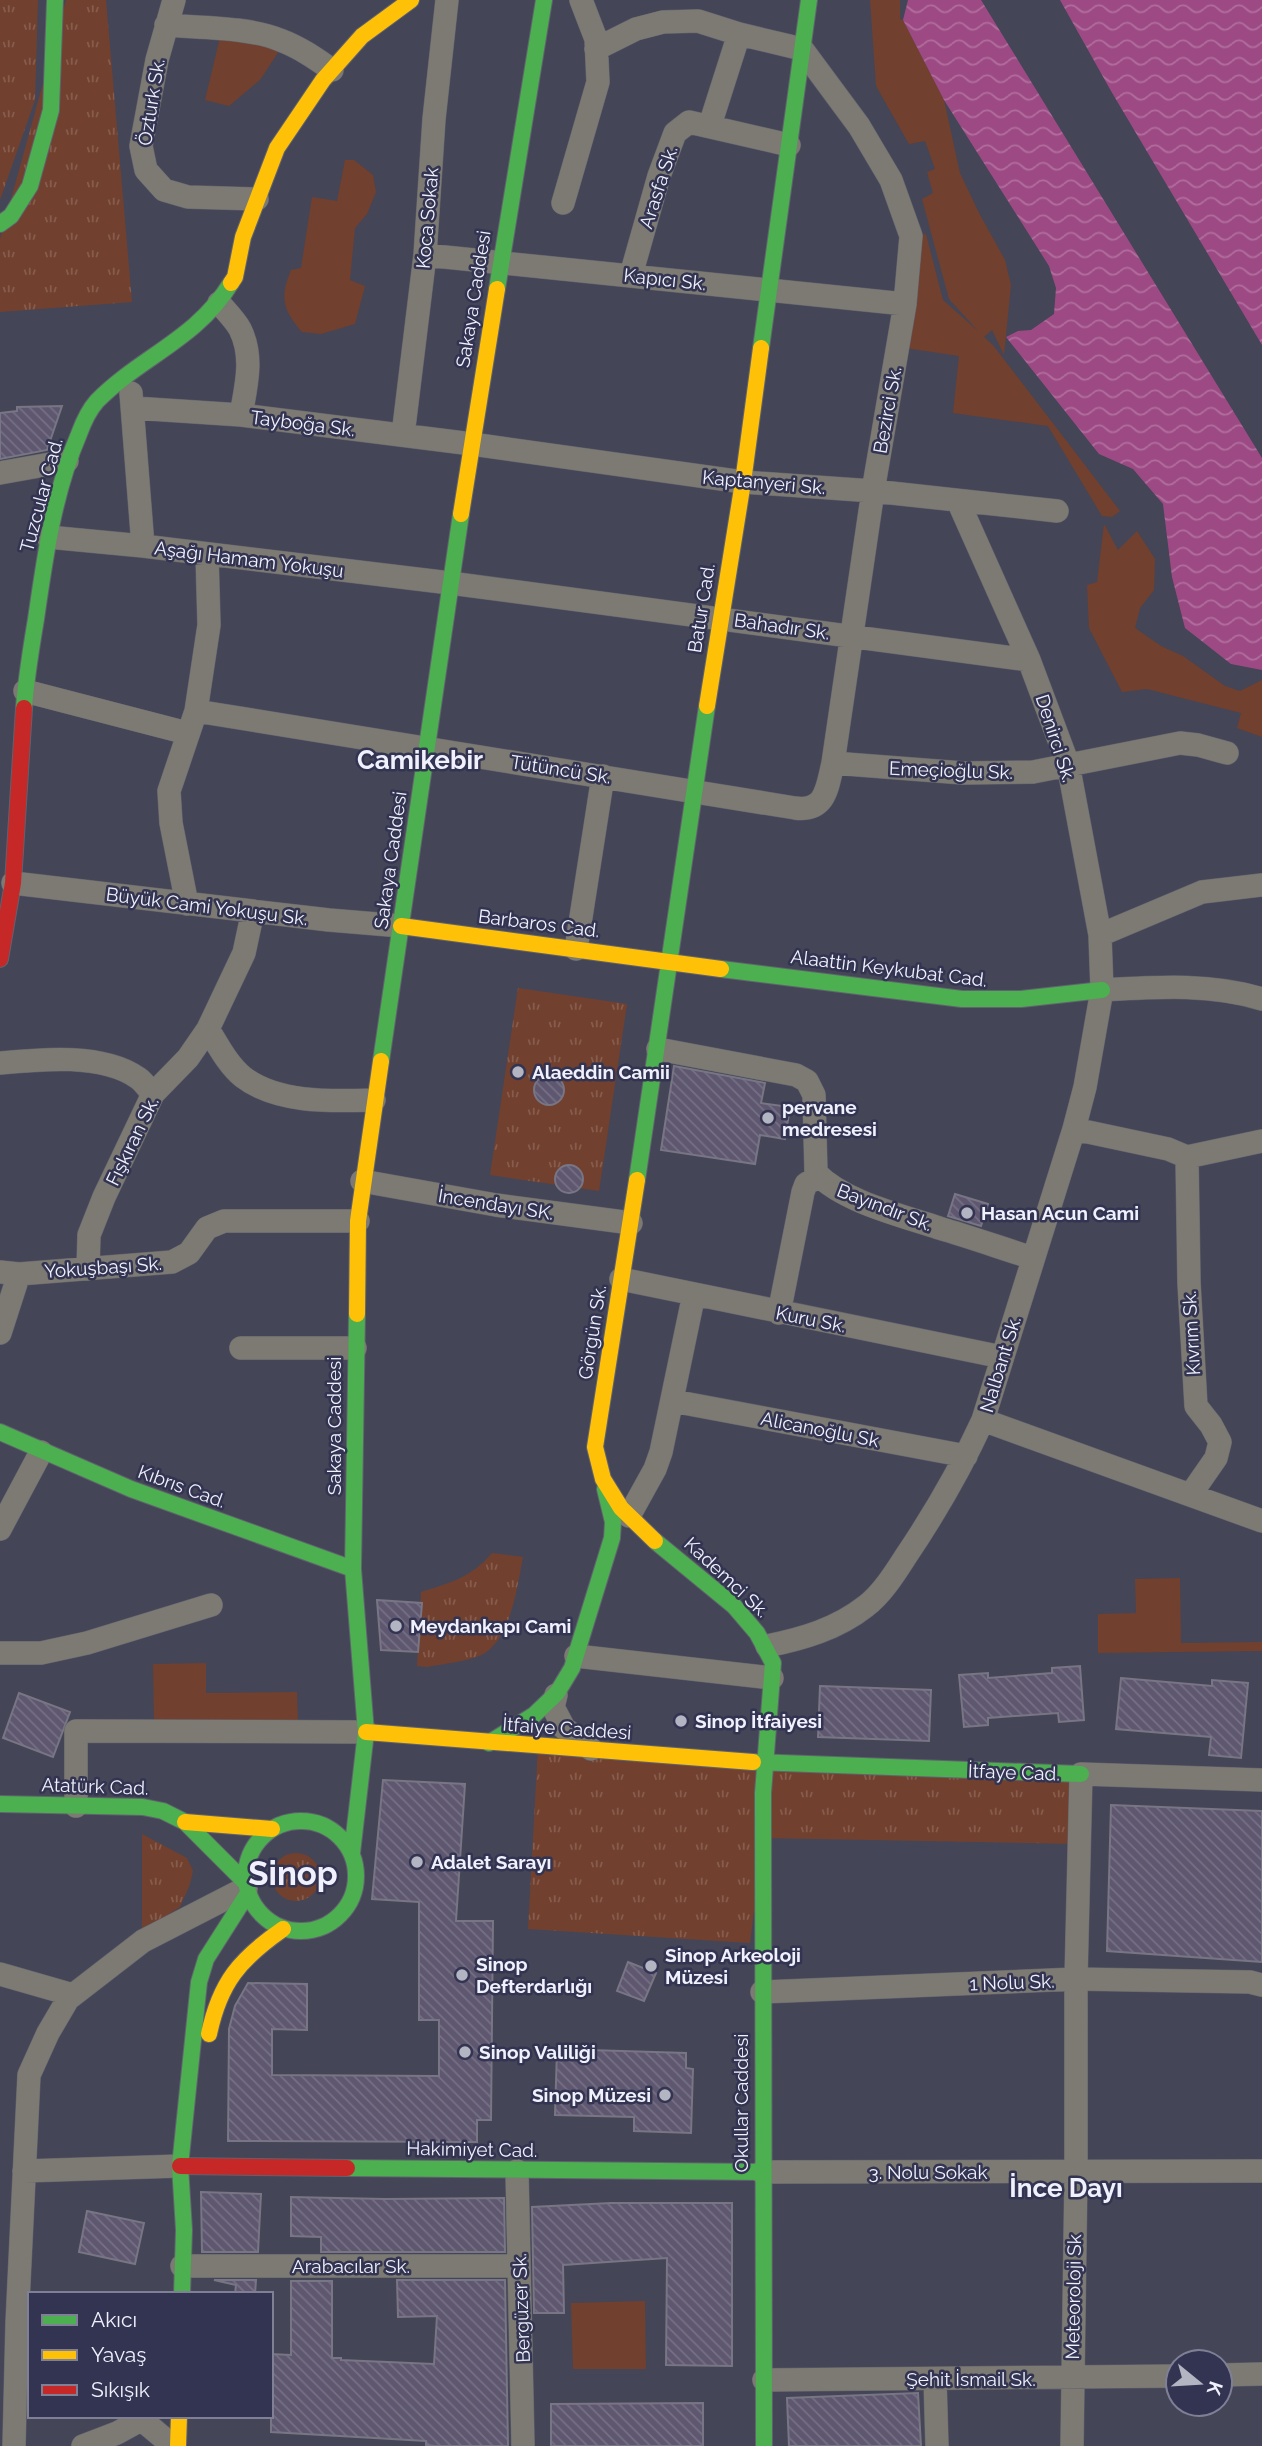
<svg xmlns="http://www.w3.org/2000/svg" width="1262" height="2446" font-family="Raleway,sans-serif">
	<defs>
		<pattern id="park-tufts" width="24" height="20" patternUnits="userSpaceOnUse" patternTransform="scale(1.75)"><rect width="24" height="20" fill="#72402e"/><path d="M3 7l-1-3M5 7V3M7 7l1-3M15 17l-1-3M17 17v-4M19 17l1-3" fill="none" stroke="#865c4d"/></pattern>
		<pattern id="water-waves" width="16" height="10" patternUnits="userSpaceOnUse" patternTransform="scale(1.75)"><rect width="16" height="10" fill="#9d4a84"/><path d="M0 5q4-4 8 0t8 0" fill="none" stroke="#b06d9c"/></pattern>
		<pattern id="building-back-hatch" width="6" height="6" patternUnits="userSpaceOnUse" patternTransform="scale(1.75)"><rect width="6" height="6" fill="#5e576f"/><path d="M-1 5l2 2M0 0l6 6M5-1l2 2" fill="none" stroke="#757084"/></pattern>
	</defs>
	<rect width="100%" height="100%" fill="#444556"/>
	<!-- grass -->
	<path fill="#72402e" d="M870,0h30v19l3,1 41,80 16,73 19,40 26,47 6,25 -7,70 -12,-25 -8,7 9,8 127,166 -8,6 -10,-1 -54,-90 -95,-13 6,-57 -61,-9 13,-111 15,-2 17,66 35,31 -29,-32 -27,-100 11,-6 -6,-21 8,-3 -10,-28 -16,3 -33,-58z
		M222,29l63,13 -25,38 -31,26 -24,-6z
		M345,160h9l19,15 3,17 -9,22 -12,14 -5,52 15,6 -10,38 -34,10 -19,-2c-20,-23 -22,-35 -11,-62l10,-2 11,-71 25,4z
		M1104,524l14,26 19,-19 18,28 -1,31 -14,18 -5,20 26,18 22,10 42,30 15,5 22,-11v57l-25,-9 4,-15 -94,-24 -25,3 -33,-64 -2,-43 10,-3z
		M1180,1578l1,65 81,-1v9l-164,2v-39l38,-1 -1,-34z
		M206,1663v30l91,-1 1,28 -144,3 -1,-59z
		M645,2301l1,68h-73l-2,-66z"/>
	<!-- park -->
	<path fill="url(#park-tufts)" d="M0,0h38l-3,100 -35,100z
		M66,0h40l26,302 -132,10v-73z
		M518,988l109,16 -28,187 -109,-16z
		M492,1553l31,4c-6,29 -11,78 -38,96 -13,8 -43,11 -58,14l-10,-1 4,-74c29,-9 51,-15 71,-39z
		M538,1747l543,27 -3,70 -315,-6 -13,105 -222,-14z
		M142,1834l45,24 6,13 -3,13 -10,23 -38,24z
		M272 1877a24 24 0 1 1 48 0a24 24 0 1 1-48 0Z"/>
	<!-- water -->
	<path fill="url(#water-waves)" d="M908,0h73l281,458v212l-31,-6 -46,-36 -13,-51 -9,-73 -30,-35 -34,-15 -93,-117 12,-6 13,-1 23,-16 2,-26 -7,-22 -105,-166 -41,-80z
		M1060,0h202v345l-151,-254z"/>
	<!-- building -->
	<path fill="url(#building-back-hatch)" stroke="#787584" stroke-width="2" d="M62,406l-15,44 -47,9v-46l17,-2v-4z
		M674,1066l91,17 -4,20 29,4 -5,32 -25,-4 -5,29 -94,-14z
		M534 1090a15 15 0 1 1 30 0a15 15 0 1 1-30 0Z
		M555 1179a14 14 0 1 1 28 0a14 14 0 1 1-28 0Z
		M955,1194l33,10 -7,22 -33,-10z
		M377,1600l45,3 -4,49 -37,-2z
		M1080,1666l4,54 -25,2 -1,-9 -70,5v7l-24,2 -5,-52 29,-2v5l64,-5v-5z
		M1121,1678l91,8v-6l36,3 -7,75 -32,-3 2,-18 -95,-8z
		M820,1686l111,4 -2,51 -111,-4z
		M19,1693l51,19 -17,45 -50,-19z
		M383,1780l82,4 -9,137h37l-2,199h-14v22l-249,-1 1,-112 6,-23 13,-23 59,1v46l-35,-1v46l167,1v-56h-20v-118l-47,-3z
		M1111,1805l151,6v151l-155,-11z
		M628,1962l28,11 -12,28 -27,-10z
		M557,2049l129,4v15l7,1 -2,64 -57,-2v-14l-79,-2z
		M201,2192l60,2 -3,58h-56z
		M291,2197l94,2 119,-1 1,54h-184v-15l-30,-1z
		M611,2203h121v163l-66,-1 1,-107 -104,7 1,48h-30l-2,-106z
		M87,2211l57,12 -9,41 -56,-12z
		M214,2280h42l-1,14h-20l1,-9z
		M397,2280h108l3,166h-73l-9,-1v-4l-155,-9v-78l20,1v-74h41v77h9v2l93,4 3,-48 -39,1z
		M918,2393l3,53h-132l-2,-48z
		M703,2403v43h-152v-42z"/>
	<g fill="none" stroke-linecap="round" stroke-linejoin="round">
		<!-- street casing -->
		<g stroke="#61626f" stroke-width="24">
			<path id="street" d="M174,0l-17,60 -16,86 5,24 18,20 24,7 69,2
				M166,25c34,3 83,2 114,15 19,7 35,18 52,30
				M710,125l29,-91
				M563,203l35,-121 -2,-43 -15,-39
				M425,255l480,49
				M631,275l28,-99 16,-43 14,-11 100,23
				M219,303c7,8 16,17 21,26 14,28 6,57 1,86
				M131,393l12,153
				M134,408l107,7 231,29 271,38 130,9 184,20
				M403,435l22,-180 9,-136 13,-119
				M0,473l67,-12
				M48,537l95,9 307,37 579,77
				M25,691l162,42
				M196,711l599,97c31,4 32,-20 38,-45l40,-272 32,-187 6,-68 -20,-56 -32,-54 -57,-77 -63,-15 -41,-13 -35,1 -27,7 -40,20
				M833,763l130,10 70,-1 147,-29 18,2 29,8
				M13,883l316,37 72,6
				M187,904l-16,-81 -2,-32 27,-80 13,-86 -2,-71
				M1100,935l102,-43 60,-7
				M576,949l27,-173
				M1102,990c54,-3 108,-7 160,9
				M208,1029c10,16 20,36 35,48 35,27 90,24 131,23
				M658,1049l138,26 11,6 7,14 2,78c28,29 84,42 123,55 31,9 62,20 94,30
				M0,1063c41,-4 103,-10 138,15 6,4 10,11 15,16
				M1074,1129l94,20 19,8
				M1187,1157l2,126 7,123 15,19 9,17 -4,16 -25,36
				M1187,1157l75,-16
				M362,1181l134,24 135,18
				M88,1269l1,-34 15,-38 49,-103 35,-36 20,-29 36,-76 9,-42
				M0,1272l19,2 153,-12 17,-9 18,-25 17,-7h134
				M621,1279l381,78
				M779,1313l24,-121 3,-8 13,-8
				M0,1333l19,-59
				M241,1348h114
				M673,1401l293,55
				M983,1420l279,101
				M629,1516l26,-47 6,-17 33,-158
				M0,1529l41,-77
				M767,1646c35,-7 70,-17 99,-40 16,-12 29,-33 40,-50 29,-43 55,-88 77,-136l91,-291 11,-42 17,-97 -2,-55 -32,-171 -39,-104 -71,-159
				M0,1653h41l46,-10 124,-38
				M576,1656l196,22
				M556,1695l-3,12 11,21 27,21
				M76,1806v-75l290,1
				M0,1974l73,21
				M762,1992l314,-13 174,3 12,3
				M24,2171l156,-5
				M517,2171l6,275
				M762,2172l500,-1
				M182,2266h337
				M1220,2375l42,-1
				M935,2379l2,67
				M764,2380l414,-4
				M142,2420l31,26
				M14,2446l3,-123 12,-248 19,-42 20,-34 75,-58 103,-53
				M83,2446l34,-13 31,-17
				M1072,2446l4,-273v-194l5,-205 181,6"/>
		</g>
		<!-- fast casing -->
		<g stroke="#61626f" stroke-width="18">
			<path id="fast" d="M0,224l11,-8 19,-30 21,-76 4,-110
				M497,289l47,-289
				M761,348l48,-348
				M24,708c2,-30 7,-59 12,-89 9,-63 18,-127 43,-185 4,-11 10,-24 18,-33 43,-44 100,-62 134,-118
				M721,969l241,30h59l81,-9
				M381,1061l80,-547
				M637,1180l70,-474
				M0,1432l131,57 222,80
				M655,1541l79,65 23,27 16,30 -10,130 1,653
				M489,1743l45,-28 23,-22 15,-25 40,-130 1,-16 -8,-33
				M753,1762l328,12
				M0,1804l143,3 20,4 22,11 61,61
				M246 1876a55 55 0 1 1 110 0a55 55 0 1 1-110 0Z
				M352,1853l14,-121 -13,-163 4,-255
				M347,2168l415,4
				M182,2294l2,-64 -4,-64 19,-184 7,-23 42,-66"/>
		</g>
		<!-- slow casing -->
		<g stroke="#61626f" stroke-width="18">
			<path id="slow" d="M231,283l4,-6 8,-40 34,-89 46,-68 39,-44 49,-36
				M461,514l36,-225
				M707,706l36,-224 18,-134
				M401,926l320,43
				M637,1180l-42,267 8,32 18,29 34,33
				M357,1314l1,-93 23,-160
				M366,1732l387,30
				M185,1822l87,7
				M209,2034c11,-52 31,-75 74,-105
				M178,2446l1,-30"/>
		</g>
		<!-- jam casing -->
		<g stroke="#61626f" stroke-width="18">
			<path id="jam" d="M0,959l13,-76 11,-175
				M180,2166l167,2"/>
		</g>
		<!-- street -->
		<use href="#street" stroke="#7c7a72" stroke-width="23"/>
		<!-- fast -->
		<use href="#fast" stroke="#4caf50" stroke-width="16"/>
		<!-- slow -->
		<use href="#slow" stroke="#ffc107" stroke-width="16"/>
		<!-- jam -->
		<use href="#jam" stroke="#c62828" stroke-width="16"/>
	</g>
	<!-- markers -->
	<g fill="#b4b5c3" stroke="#333452" stroke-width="2.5">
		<circle cx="518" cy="1072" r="7"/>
		<circle cx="768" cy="1118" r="7"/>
		<circle cx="967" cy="1213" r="7"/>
		<circle cx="396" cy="1626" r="7"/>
		<circle cx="681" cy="1721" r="7"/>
		<circle cx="417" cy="1862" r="7"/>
		<circle cx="651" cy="1966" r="7"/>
		<circle cx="462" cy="1975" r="7"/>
		<circle cx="465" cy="2052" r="7"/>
		<circle cx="665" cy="2095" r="7"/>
	</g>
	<g text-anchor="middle" stroke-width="5" stroke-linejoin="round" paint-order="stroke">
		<!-- street labels -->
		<g font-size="19" fill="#f0f1fd" stroke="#333452">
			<text transform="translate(151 102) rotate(-81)" y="7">Özturk Sk.</text>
			<text transform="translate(658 187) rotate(-72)" y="7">Arasfa Sk.</text>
			<text transform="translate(427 218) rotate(-85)" y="7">Koca Sokak</text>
			<text transform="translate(665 279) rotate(6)" y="7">Kapıcı Sk.</text>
			<text transform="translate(473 299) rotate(-81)" y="7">Sakaya Caddesi</text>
			<text transform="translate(887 410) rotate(-80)" y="7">Bezirci Sk.</text>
			<text transform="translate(303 423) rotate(7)" y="7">Tayboğa Sk.</text>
			<text transform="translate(764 482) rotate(5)" y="7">Kaptanyeri Sk.</text>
			<text transform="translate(41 495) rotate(-75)" y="7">Tuzcular Cad.</text>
			<text transform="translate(249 559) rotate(7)" y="7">Aşağı Hamam Yokuşu</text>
			<text transform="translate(701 608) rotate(-81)" y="7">Batur Cad.</text>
			<text transform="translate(782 626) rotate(8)" y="7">Bahadır Sk.</text>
			<text transform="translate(1056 738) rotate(72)" y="7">Denirci Sk.</text>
			<text transform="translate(561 769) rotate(9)" y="7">Tütüncü Sk.</text>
			<text transform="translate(951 770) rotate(2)" y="7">Emeçioğlu Sk.</text>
			<text transform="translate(390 860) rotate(-82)" y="7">Sakaya Caddesi</text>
			<text transform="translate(207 906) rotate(7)" y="7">Büyük Cami Yokuşu Sk.</text>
			<text transform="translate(539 923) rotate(7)" y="7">Barbaros Cad.</text>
			<text transform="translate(889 968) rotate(7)" y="7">Alaattin Keykubat Cad.</text>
			<text transform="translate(132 1141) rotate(-64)" y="7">Fışkıran Sk.</text>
			<text transform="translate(496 1204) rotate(9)" y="7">İncendayı SK.</text>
			<text transform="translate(885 1207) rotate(21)" y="7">Bayındır Sk.</text>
			<text transform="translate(103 1267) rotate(-4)" y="7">Yokuşbaşı Sk.</text>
			<text transform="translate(811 1319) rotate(11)" y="7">Kuru Sk.</text>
			<text transform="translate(592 1332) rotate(-81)" y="7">Görgün Sk.</text>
			<text transform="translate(1191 1333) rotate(-93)" y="7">Kıvrım Sk.</text>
			<text transform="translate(1000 1364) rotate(-73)" y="7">Nalbant Sk.</text>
			<text transform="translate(334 1426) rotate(-90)" y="7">Sakaya Caddesi</text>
			<text transform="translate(820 1429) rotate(11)" y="7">Alicanoğlu Sk</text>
			<text transform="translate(182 1486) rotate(20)" y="7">Kıbrıs Cad.</text>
			<text transform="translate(727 1577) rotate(43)" y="7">Kademci Sk.</text>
			<text transform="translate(567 1728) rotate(4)" y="7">İtfaiye Caddesi</text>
			<text transform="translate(1014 1772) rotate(2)" y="7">İtfaye Cad.</text>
			<text transform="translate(95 1786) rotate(2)" y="7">Atatürk Cad.</text>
			<text transform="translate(1012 1982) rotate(-2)" y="7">1 Nolu Sk.</text>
			<text transform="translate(741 2103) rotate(-90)" y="7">Okullar Caddesi</text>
			<text transform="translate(472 2149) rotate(1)" y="7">Hakimiyet Cad.</text>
			<text x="928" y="2179">3. Nolu Sokak</text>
			<text x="351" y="2273">Arabacılar Sk.</text>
			<text transform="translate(1073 2297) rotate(-89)" y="7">Meteoroloji Sk</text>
			<text transform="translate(521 2308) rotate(-92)" y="7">Bergüzer Sk.</text>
			<text x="971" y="2386">Şehit İsmail Sk.</text>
		</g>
		<!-- poi labels -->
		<g font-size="19" font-weight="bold" fill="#f0f1fd" stroke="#333452" text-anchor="start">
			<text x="532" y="1079">Alaeddin Camii</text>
			<text x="782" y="1114">pervane<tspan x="782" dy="22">medresesi</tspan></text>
			<text x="981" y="1220">Hasan Acun Cami</text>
			<text x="410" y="1633">Meydankapı Cami</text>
			<text x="695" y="1728">Sinop İtfaiyesi</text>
			<text x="431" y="1869">Adalet Sarayı</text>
			<text x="665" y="1962">Sinop Arkeoloji<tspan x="665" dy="22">Müzesi</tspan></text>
			<text x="476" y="1971">Sinop<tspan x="476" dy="22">Defterdarlığı</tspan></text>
			<text x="479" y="2059">Sinop Valiliği</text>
			<text x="651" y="2102" text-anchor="end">Sinop Müzesi</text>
		</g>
		<!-- district labels -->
		<g font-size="26" font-weight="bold" fill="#f0f1fd" stroke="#333452">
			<text x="420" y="769">Camikebir</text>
			<text x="1066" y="2197">İnce Dayı</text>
		</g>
		<!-- town labels -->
		<g font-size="33" font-weight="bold" fill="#f0f1fd" stroke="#333452">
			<text x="293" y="1885">Sinop</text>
		</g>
	</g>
	<!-- legend -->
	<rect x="28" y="2292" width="245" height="126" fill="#333452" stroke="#7f8096" stroke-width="2"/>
	<rect x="42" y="2315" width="35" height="10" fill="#4caf50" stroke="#7f8096" stroke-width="2"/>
	<text x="91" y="2327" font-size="21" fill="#f0f1fd">Akıcı</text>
	<rect x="42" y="2350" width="35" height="10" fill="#ffc107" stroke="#7f8096" stroke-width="2"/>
	<text x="91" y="2362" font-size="21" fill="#f0f1fd">Yavaş</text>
	<rect x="42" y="2385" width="35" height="10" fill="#c62828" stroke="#7f8096" stroke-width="2"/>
	<text x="91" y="2397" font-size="21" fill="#f0f1fd">Sıkışık</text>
	<!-- north arrow -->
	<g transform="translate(1199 2383) rotate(108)"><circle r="33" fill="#333452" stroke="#7f8096" stroke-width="2"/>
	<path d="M0-5L12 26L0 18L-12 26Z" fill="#b4b5c3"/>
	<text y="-10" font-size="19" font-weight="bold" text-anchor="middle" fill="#f0f1fd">K</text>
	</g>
</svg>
